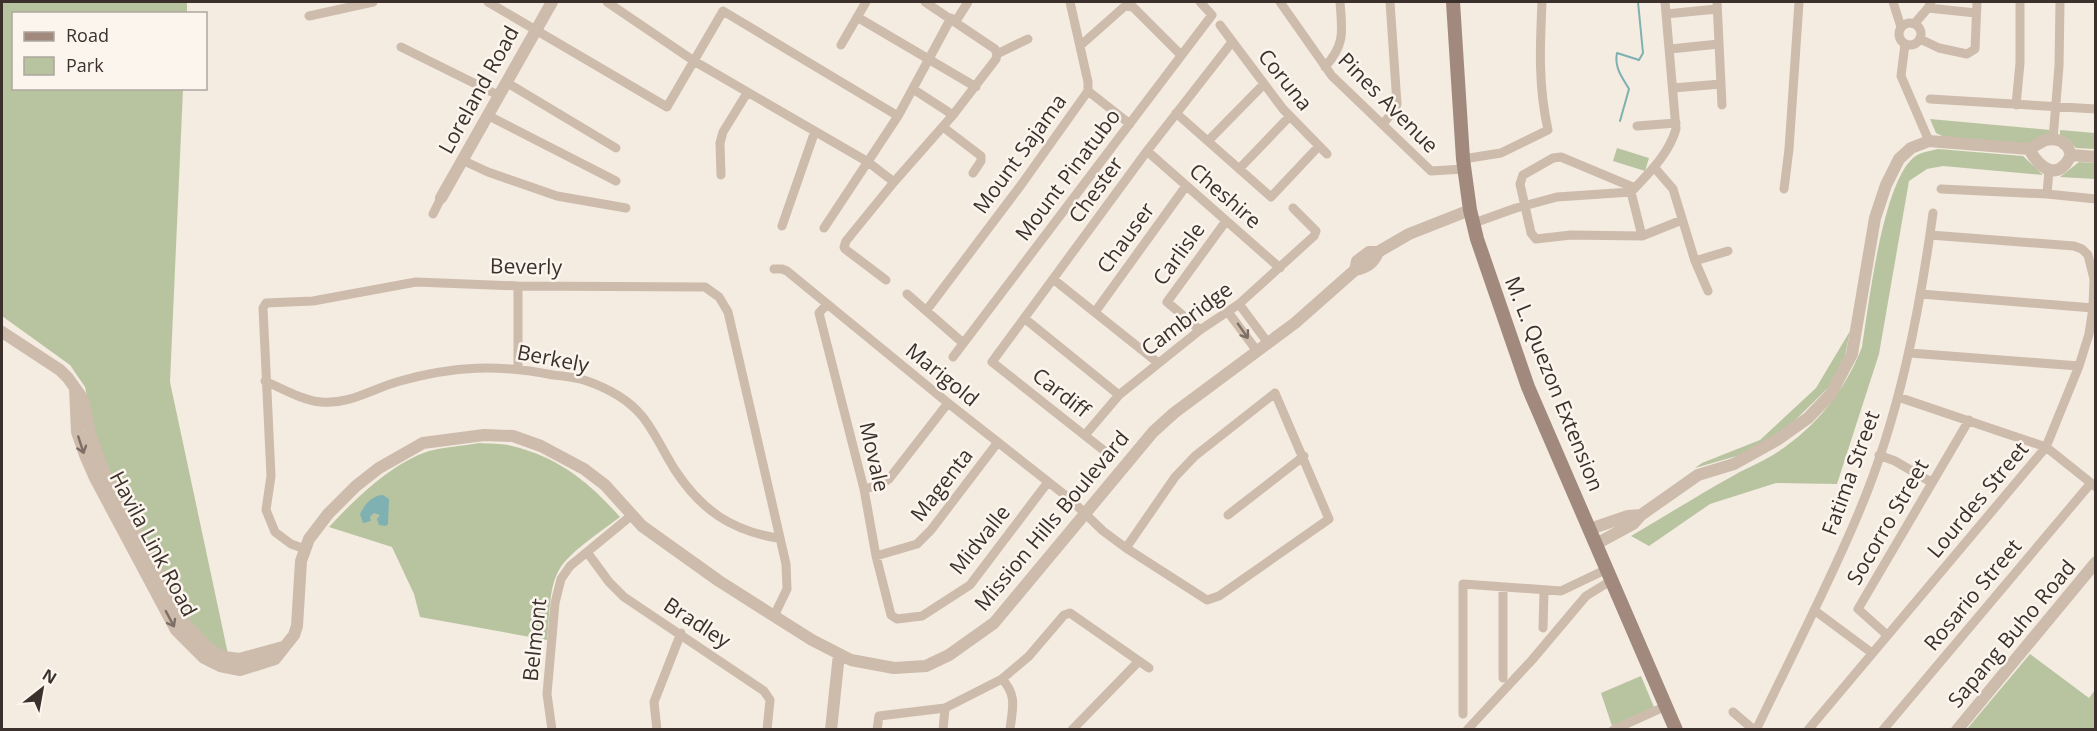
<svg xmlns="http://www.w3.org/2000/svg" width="2097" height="731" font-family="'Open Sans',sans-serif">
	<rect width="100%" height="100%" fill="#f4ebe1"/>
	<!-- green -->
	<path fill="#b8c4a0" d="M2,2h185v11l-173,1v74l169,1 -13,293 58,272 -17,-8 -25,-25 -87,-171 -14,-63 -15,-22 -68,-49z
		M1930,119l120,11 -1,4 -17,10 -88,-7 -8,-4z
		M2060,130l35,3v16l-19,-1 -7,-8 -9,-5z
		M1617,148l32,10 -4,13 -32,-10z
		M1938,149l85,7 20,19 -100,-9 -16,3 -18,12 -30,173 -42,130 -61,-1 -66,21 -61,42 -18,-10c34,-20 66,-40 100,-59 11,-7 22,-11 33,-17 45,-24 80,-66 98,-113 7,-43 20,-161 51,-189 7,-6 17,-7 25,-9z
		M2079,162l16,1v16l-35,-2z
		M1850,331l-5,25 -16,31 -45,44 -30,20 -59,17 7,-5 58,-23 56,-52z
		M479,443c11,1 23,0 33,3 46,11 77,36 108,71 -17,13 -51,35 -61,53 -11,19 -9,48 -12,70l-127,-23 -6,-23 -22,-47 -63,-20c26,-28 63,-64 100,-76 15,-4 34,-5 50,-8z
		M2030,654l59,44 6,-8v39h-128z
		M1641,676l13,31 -42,19 -11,-33z"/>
	<!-- water -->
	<path fill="#7fb0b2" d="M383,495l6,4 -1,25 -2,2 -7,-1 -2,-6 3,-4 -6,-2 -4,4 1,4 -8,2 -3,-9c5,-9 10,-18 23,-19z"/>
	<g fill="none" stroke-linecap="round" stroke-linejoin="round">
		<!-- stream -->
		<path stroke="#7fb0b2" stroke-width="2" d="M1620,121l9,-32c-7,-12 -15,-22 -12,-36l22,7 4,-7 -5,-51"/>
		<!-- minor -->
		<path stroke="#cdbbac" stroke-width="9" d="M488,2l179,105 56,-96 175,105
			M607,2l87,59 174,101 26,20
			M925,2l70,47 2,5
			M1280,2l52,74 99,95 33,-2
			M1717,2l5,103
			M1893,2l8,25
			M1928,8l48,5
			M1666,14l51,-5
			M309,16l64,-14
			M857,17l119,70
			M956,21l12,-19
			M1899 34a11 11 0 1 1 22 0a11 11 0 1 1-22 0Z
			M1915,23l13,-15 3,-6
			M1220,25l63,84 44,45
			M1920,39l19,9 28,6 8,-5 2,-47
			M1905,44l-4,32 28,65
			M841,45l25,-43
			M1081,45l44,-39 8,1 48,48
			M401,47l97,48
			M1670,49l49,-5
			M1325,67c21,-24 17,-36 15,-65
			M506,82l110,66
			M1673,88l48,-4
			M913,89l40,26
			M1088,91l42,33
			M1930,99l166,10
			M2016,105l4,-42v-61
			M1176,113l95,84 48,-51
			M487,115l129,66
			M1383,124l12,-15 2,-5 -7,-102
			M1637,126l39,-3
			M943,127l38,29v5l-8,12
			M2053,139l6,-73 1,-64
			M1208,141l56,-57
			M1147,151l133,117
			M1463,159l38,-6 47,-23c-10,-44 -8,-84 -6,-128
			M462,160l26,12 69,24 69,12
			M1654,167l19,22 22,72 13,30
			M1239,169l50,-52
			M721,175l-1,-32 3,-11 24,-39
			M1635,188l-74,-31 -8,1 -30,17 -3,9 11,49 5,6 35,-4 71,1 40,-16
			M1784,189l5,-40 10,-147
			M1941,189l106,5 49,5
			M1631,192l11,44
			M2047,194l2,-24
			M433,214l8,-16
			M1474,223l42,-15 41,-11 74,-5c17,-18 38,-38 45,-63l-11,-127
			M782,226l33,-95
			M824,228l74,-112 53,-98
			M1695,261l33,-10
			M774,269h8l5,2 161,132 122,96 33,32 23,17 81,52 12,-4 110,-77 -54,-126 -80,63 -20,21 -49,71
			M1053,279l104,83
			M886,280l-41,-31 -1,-2 2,-6 48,-59 59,-67 43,-56 1,-5 31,-15
			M907,294l56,49
			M1921,294l172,14
			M827,304l-8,9 45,176 12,67 15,59 6,4 25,-3 48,-31 78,-103
			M1239,304l29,39
			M926,311l95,-126 67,-94v-9l-18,-80
			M1095,312l91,-126
			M1228,312l29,39
			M1024,318l95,77
			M1200,330l-33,-28 59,-81
			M1910,353l169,13
			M953,357l259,-342 -12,-13
			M518,368v-82
			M265,381c16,7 39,20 56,21 28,3 53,-14 79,-21 54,-15 98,-17 153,-6 10,1 21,2 31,5 21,7 44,19 58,36 13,16 22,37 33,54 26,40 57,61 103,68
			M1898,397l148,50 50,40
			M1085,435l34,-40 81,-65 39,-26 75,-68 2,-5 -23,-23
			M1107,453l-115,-91 155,-211 85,-109
			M1879,455l16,6 36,21
			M864,489l16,-4 9,-6 59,-76
			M1228,515l76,-59
			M305,549l-14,-5 -16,-12 -9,-22 5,-34 -8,-168 3,-5 47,-2 103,-19 102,4 187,1 14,10 9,15 58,252 1,25 -13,27
			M587,552l22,30 15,15 140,94 6,9 -3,30
			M876,556l41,-12 14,-14 67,-88
			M1814,610l58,43
			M1543,628l1,-37
			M1887,635l-29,-26 111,-189
			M1503,678v-90
			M1002,679c16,17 10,30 8,51
			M1733,712l21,18
			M1463,714v-130l98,7 46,-22
			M552,730l-5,-36 8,-91 6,-24 9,-13 62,-51
			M657,730l-3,-28 27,-69
			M877,730l2,-14 66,-8 57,-29 27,-23 35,-41 6,-2 79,55
			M943,730l2,-22
			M1072,730l67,-69
			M1467,730l65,-70 54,-64 26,-16
			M1613,730l53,-24
			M1756,730c35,-73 72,-144 103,-218 40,-95 60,-197 74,-299
			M1808,730l238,-283 33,-81 10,-32 4,-26 1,-29 -6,-24 -6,-6 -8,-3 -144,-11
			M1883,730l208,-247"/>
		<!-- tertiary -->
		<path stroke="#cdbbac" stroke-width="12" d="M2029,149c11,20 29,33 42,6
			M2071,155l25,2
			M441,198l111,-196
			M1355,270l2,-9 12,-9h9l31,-18 61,-24
			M2,332l58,38 8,8 15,21 7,35 14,38 82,153 23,24 15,8 15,2 44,-12
			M75,388l2,44 8,23 10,23 81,152 28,28 16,8 20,4 35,-11 19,-24 3,-9 4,-65 8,-22 19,-25 28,-28 23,-18 44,-25 61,-8 29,1 28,10 43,23 21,16 37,41 77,55 55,35 38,24 39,20 43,8 32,-2 23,-11 45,-32 159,-191 21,-19 121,-90 60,-53c12,-2 19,-7 23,-18
			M1590,529l38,-13 13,-1
			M1596,544l37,-20 8,-9 57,-40 36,-11 43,-24 31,-22 23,-24 21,-40 23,-136 11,-33 13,-26 12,-11 18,-7 100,8 16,-9 8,-1 8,2 7,6 3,8
			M831,730l8,-76
			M1957,730l139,-168"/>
		<!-- secondary -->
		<path stroke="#a18a7d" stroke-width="14" d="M1453,2l10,157 7,51 7,29 51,148 148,343"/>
	</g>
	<!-- one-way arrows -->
	<defs><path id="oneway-shaft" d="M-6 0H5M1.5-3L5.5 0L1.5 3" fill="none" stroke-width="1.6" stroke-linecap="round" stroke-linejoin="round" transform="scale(1.5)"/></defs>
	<g stroke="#7d6f65">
		<use href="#oneway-shaft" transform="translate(1243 331) rotate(55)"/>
		<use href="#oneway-shaft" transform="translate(81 445) rotate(72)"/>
		<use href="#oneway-shaft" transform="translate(170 619) rotate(62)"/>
	</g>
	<g text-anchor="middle" stroke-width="5" stroke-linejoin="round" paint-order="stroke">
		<!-- street labels -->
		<g font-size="21" fill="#3b302b" stroke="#fbf5ee">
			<text transform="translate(1285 80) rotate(51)" y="7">Coruna</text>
			<text transform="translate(479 90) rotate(-61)" y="7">Loreland Road</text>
			<text transform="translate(1388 103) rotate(45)" y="7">Pines Avenue</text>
			<text transform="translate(1020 154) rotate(-54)" y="7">Mount Sajama</text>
			<text transform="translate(1068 175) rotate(-53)" y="7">Mount Pinatubo</text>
			<text transform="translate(1096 190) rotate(-54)" y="7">Chester</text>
			<text transform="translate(1225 196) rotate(41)" y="7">Cheshire</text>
			<text transform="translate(1126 238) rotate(-54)" y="7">Chauser</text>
			<text transform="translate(1179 254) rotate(-54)" y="7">Carlisle</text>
			<text transform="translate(526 267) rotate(1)" y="7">Beverly</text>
			<text transform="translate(1187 319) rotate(-37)" y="7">Cambridge</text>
			<text transform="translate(553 359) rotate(11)" y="7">Berkely</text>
			<text transform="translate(942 375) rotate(39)" y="7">Marigold</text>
			<text transform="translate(1554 384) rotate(68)" y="7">M. L. Quezon Extension</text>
			<text transform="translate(1061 393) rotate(38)" y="7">Cardiff</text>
			<text transform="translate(874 457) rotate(77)" y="7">Movale</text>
			<text transform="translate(1851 473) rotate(-70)" y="7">Fatima Street</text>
			<text transform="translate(942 485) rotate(-52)" y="7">Magenta</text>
			<text transform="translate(1978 500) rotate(-50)" y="7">Lourdes Street</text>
			<text transform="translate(1052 521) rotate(-50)" y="7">Mission Hills Boulevard</text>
			<text transform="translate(1888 522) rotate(-60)" y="7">Socorro Street</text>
			<text transform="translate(980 540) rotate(-51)" y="7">Midvalle</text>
			<text transform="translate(153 544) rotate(62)" y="7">Havila Link Road</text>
			<text transform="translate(1973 595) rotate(-50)" y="7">Rosario Street</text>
			<text transform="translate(697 623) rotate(33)" y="7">Bradley</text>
			<text transform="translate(2012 634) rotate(-50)" y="7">Sapang Buho Road</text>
			<text transform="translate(535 640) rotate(-84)" y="7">Belmont</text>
		</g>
	</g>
	<!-- border -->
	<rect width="2097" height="731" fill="none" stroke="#3b302b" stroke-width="6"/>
	<!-- legend -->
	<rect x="12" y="12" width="195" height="78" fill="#fbf5ee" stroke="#aea6a0" stroke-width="1.5"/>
	<rect x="24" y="32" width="30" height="9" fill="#a18a7d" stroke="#aea6a0" stroke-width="1.5"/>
	<text x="66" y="42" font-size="18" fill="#3b302b">Road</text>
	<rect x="24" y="57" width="30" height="18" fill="#b8c4a0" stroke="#aea6a0" stroke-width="1.5"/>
	<text x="66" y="72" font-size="18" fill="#3b302b">Park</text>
	<!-- north arrow -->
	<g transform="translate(42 689) rotate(31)" stroke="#fbf5ee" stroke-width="4.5" paint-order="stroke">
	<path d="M0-4.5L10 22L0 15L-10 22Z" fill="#3b302b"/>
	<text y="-9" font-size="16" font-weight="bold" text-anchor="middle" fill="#3b302b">N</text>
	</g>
</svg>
